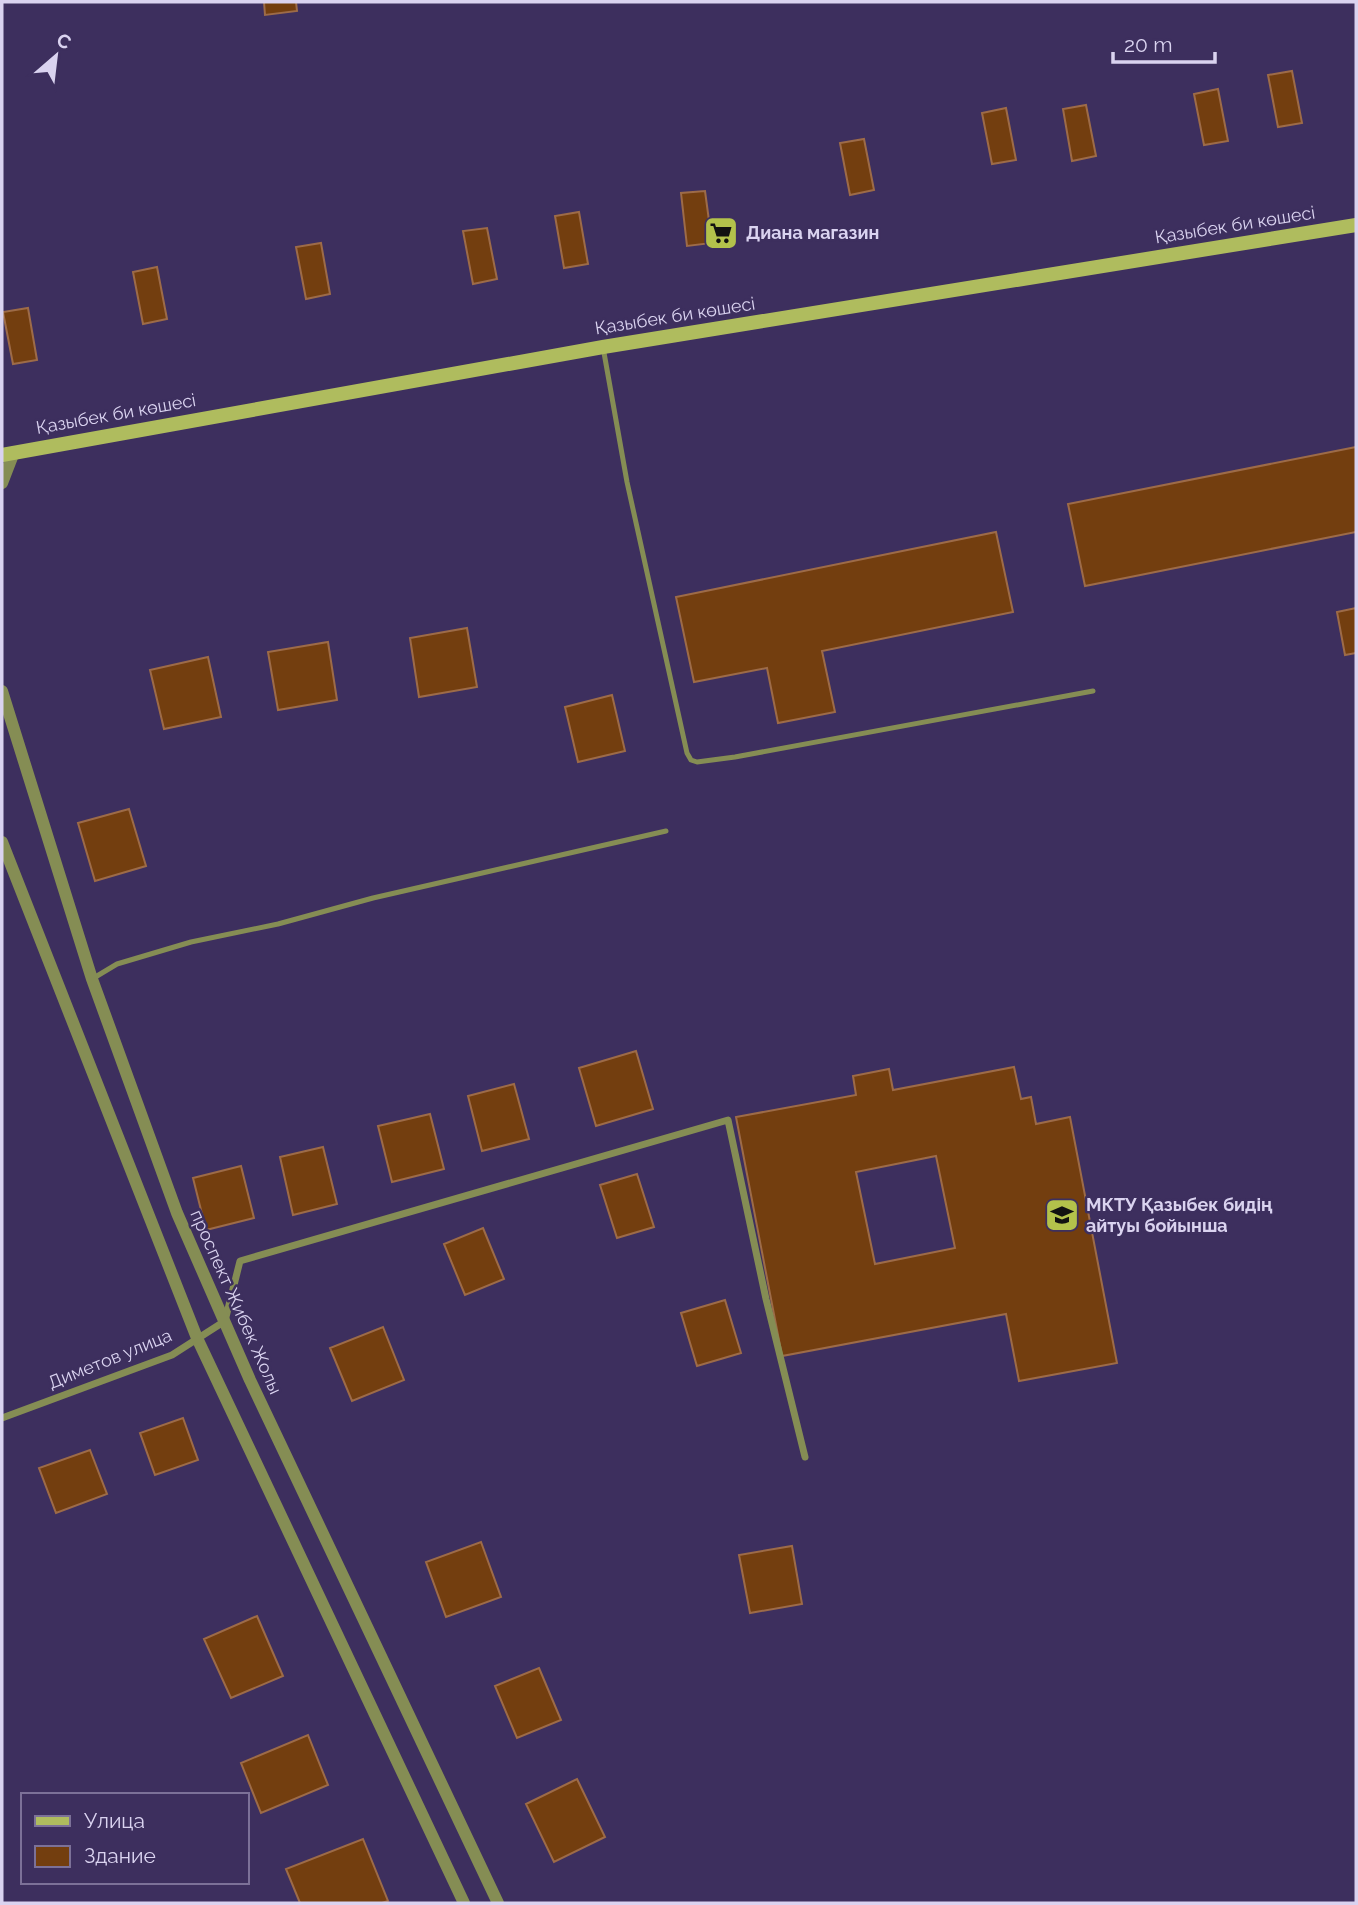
<svg xmlns="http://www.w3.org/2000/svg" width="1358" height="1905" font-family="Raleway,sans-serif">
	<rect width="100%" height="100%" fill="#3d2f5e"/>
	<!-- building -->
	<path fill="#733e0f" stroke="#9d6b48" stroke-width="2" fill-rule="evenodd" d="M264,2h32l1,9 -32,4z
		M1292,71l10,52 -24,4 -10,-52z
		M1218,89l10,52 -24,4 -10,-51z
		M1086,105l10,51 -24,5 -9,-52z
		M1006,108l10,52 -24,4 -10,-51z
		M864,139l10,51 -24,5 -10,-52z
		M705,191l7,52 -25,3 -6,-53z
		M579,212l9,52 -24,4 -9,-52z
		M487,228l10,51 -24,5 -10,-53z
		M321,243l9,51 -24,5 -10,-52z
		M157,267l10,52 -24,5 -10,-52z
		M28,308l9,52 -24,4 -10,-52z
		M1356,447v85l-271,54 -17,-82z
		M996,532l17,80 -191,39 13,61 -57,11 -11,-55 -73,14 -18,-85z
		M1356,608v45l-11,2 -8,-43z
		M467,628l10,59 -58,10 -9,-59z
		M328,642l9,58 -59,10 -10,-58z
		M208,657l13,60 -57,12 -14,-59z
		M612,695l13,56 -47,11 -13,-55z
		M129,809l17,57 -51,15 -17,-58z
		M636,1051l17,58 -57,17 -17,-58z
		M1014,1067l7,32 10,-2 5,27 34,-7 47,246 -98,18 -13,-67 -224,42 -46,-239 120,-22 -3,-19 36,-7 4,21zM936,1156l19,92 -80,16 -19,-92z
		M514,1084l15,55 -47,12 -14,-55z
		M430,1114l14,55 -52,13 -14,-56z
		M323,1147l14,57 -44,11 -13,-58z
		M241,1166l13,52 -48,12 -13,-52z
		M637,1174l17,53 -37,11 -17,-53z
		M483,1228l21,51 -39,16 -21,-51z
		M725,1300l16,53 -44,13 -16,-53z
		M383,1327l21,53 -52,21 -22,-53z
		M183,1418l15,42 -43,15 -15,-42z
		M90,1450l17,44 -51,19 -17,-45z
		M481,1542l20,55 -55,20 -20,-55z
		M792,1546l10,58 -52,9 -11,-58z
		M257,1616l26,60 -52,22 -27,-59z
		M539,1668l22,52 -44,18 -22,-52z
		M308,1735l20,50 -67,28 -20,-50z
		M577,1779l28,58 -51,25 -28,-58z
		M363,1839l25,62 -6,2h-82l-14,-34z"/>
	<g fill="none" stroke-linecap="round" stroke-linejoin="round">
		<!-- service -->
		<path stroke="#858d54" stroke-width="5" d="M603,347l24,135 60,271 4,7 6,2 38,-5 358,-66
			M92,979l25,-15 74,-22 87,-18 95,-26 293,-67"/>
		<!-- minor -->
		<path stroke="#858d54" stroke-width="7" d="M2,1418l170,-63 53,-34 15,-60 488,-141 38,179 39,158"/>
		<!-- tertiary -->
		<path stroke="#858d54" stroke-width="12" d="M2,483l12,-31
			M2,691l90,288 85,234 73,167 248,523
			M2,842l195,496 267,565"/>
		<!-- secondary -->
		<path stroke="#afbc5e" stroke-width="14" d="M2,455l601,-108 753,-122"/>
	</g>
	<!-- icons -->
	<defs>
		<g id="supermarket-square" transform="scale(1.75)"><rect x="-9" y="-9" width="18" height="18" rx="4" fill="#b3c24b" stroke="#3d2f5e"/><path d="M-6-5.5h2.5l.6 2H6L4.5 2H-2.5L-4.4-4H-6ZM-1.5 3.2a1.3 1.3 0 1 0 .1 0ZM3 3.2a1.3 1.3 0 1 0 .1 0Z" fill="#111"/></g>
		<g id="university-square" transform="scale(1.75)"><rect x="-9" y="-9" width="18" height="18" rx="4" fill="#b3c24b" stroke="#3d2f5e"/><path d="M0-5L7-2L0 1L-7-2ZM-4 1L0 2.5L4 1V4Q0 6-4 4Z" fill="#111"/></g>
	</defs>
	<g fill-rule="evenodd">
		<use href="#supermarket-square" x="721" y="233"/>
		<use href="#university-square" x="1062" y="1215"/>
	</g>
	<g text-anchor="middle" stroke-width="5" stroke-linejoin="round" paint-order="stroke">
		<!-- street labels -->
		<g font-size="18" fill="#dad3f0" stroke="#3d2f5e">
			<text transform="translate(1235 225) rotate(-9)" y="6">Қазыбек би көшесі</text>
			<text transform="translate(675 316) rotate(-9)" y="6">Қазыбек би көшесі</text>
			<text transform="translate(116 414) rotate(-10)" y="6">Қазыбек би көшесі</text>
			<text transform="translate(236 1302) rotate(66)" y="6">проспект Жибек Жолы</text>
			<text transform="translate(110 1359) rotate(-22)" y="6">Диметов улица</text>
		</g>
		<!-- poi labels -->
		<g font-size="18" font-weight="bold" fill="#dad3f0" stroke="#3d2f5e" text-anchor="start">
			<text x="746" y="239">Диана магазин</text>
			<text x="1086" y="1211">МКТУ Қазыбек бидің<tspan x="1086" dy="21">айтуы бойынша</tspan></text>
		</g>
	</g>
	<!-- border -->
	<rect width="1358" height="1905" fill="none" stroke="#dad3f0" stroke-width="7"/>
	<!-- legend -->
	<rect x="21" y="1793" width="228" height="91" fill="#3d2f5e" stroke="#7c7198" stroke-width="2"/>
	<rect x="35" y="1816" width="35" height="10" fill="#afbc5e" stroke="#7c7198" stroke-width="2"/>
	<text x="84" y="1828" font-size="21" fill="#dad3f0">Улица</text>
	<rect x="35" y="1846" width="35" height="21" fill="#733e0f" stroke="#7c7198" stroke-width="2"/>
	<text x="84" y="1863" font-size="21" fill="#dad3f0">Здание</text>
	<!-- north arrow -->
	<g transform="translate(56 56) rotate(28)" stroke="#3d2f5e" stroke-width="5" paint-order="stroke">
	<path d="M0-5L12 26L0 18L-12 26Z" fill="#dad3f0"/>
	<text y="-10" font-size="19" font-weight="bold" text-anchor="middle" fill="#dad3f0">С</text>
	</g>
	<!-- scale -->
	<path d="M1113 52v10h102v-10" fill="none" stroke="#dad3f0" stroke-width="3.5"/>
	<text x="1124" y="52" font-size="21" fill="#dad3f0" stroke="#3d2f5e" stroke-width="5" paint-order="stroke">20 m</text>
</svg>
